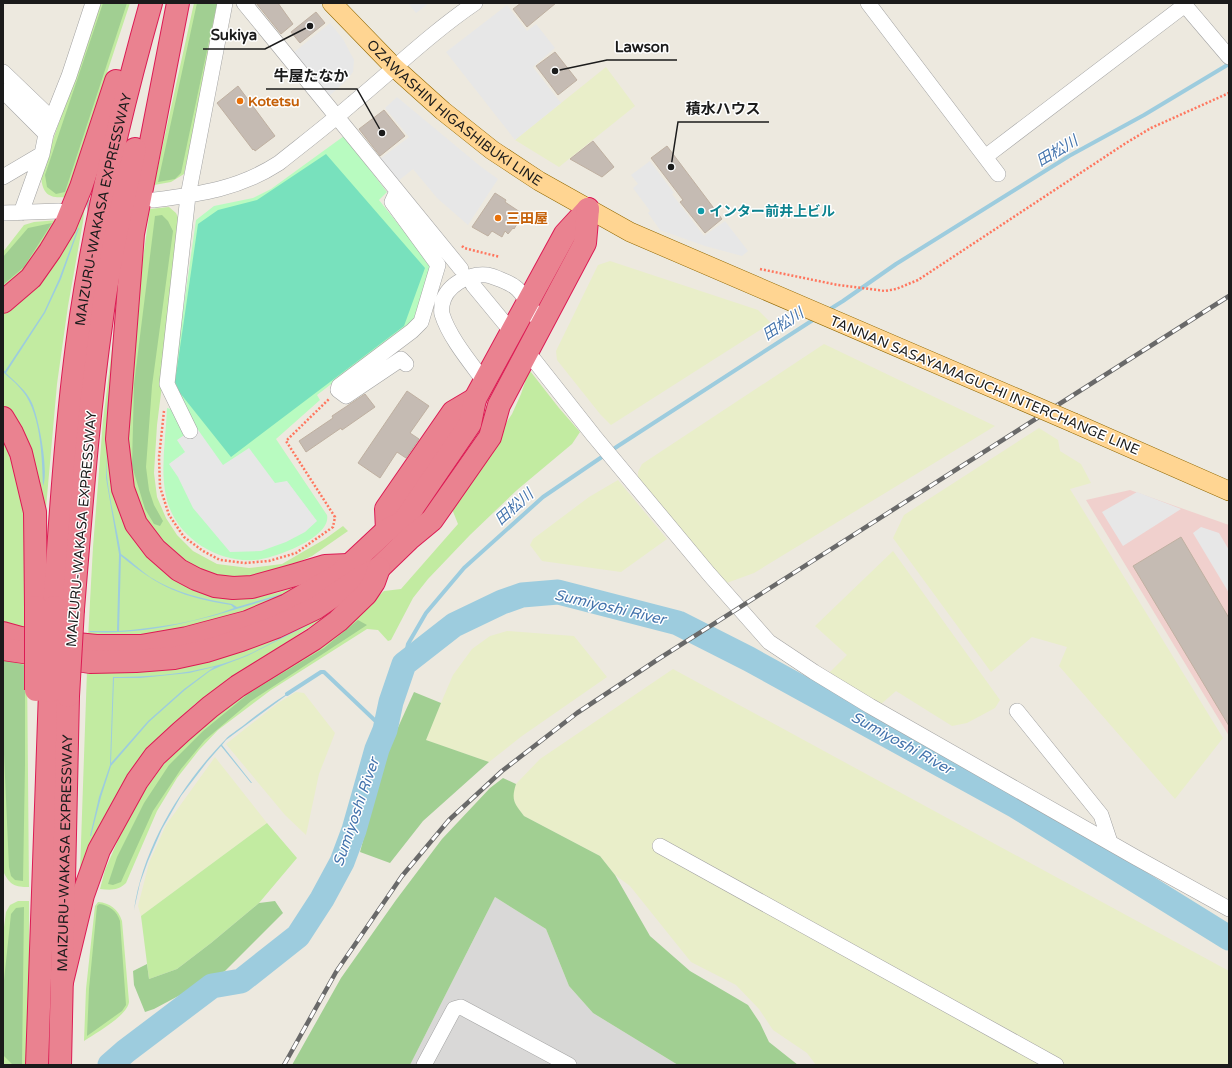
<svg xmlns="http://www.w3.org/2000/svg" width="1232" height="1068" font-family="'Varela Round','Noto Sans JP',sans-serif">
	<rect width="100%" height="100%" fill="#ede9df"/>
	<!-- residential -->
	<path fill="#d9d8d7" d="M495,897l51,32 23,57 24,27 85,52h-268z"/>
	<!-- commercial -->
	<path fill="#f0d0cd" d="M1130,490l99,35v211l-143,-236z"/>
	<!-- farmland -->
	<path fill="#e9eec9" d="M606,67l29,39 -76,61 -44,-27z
		M610,261l148,49 13,13 -160,102 -11,-11 -43,-54 -1,-9 42,-86z
		M824,344l171,82 -241,147 -30,11 -86,-101v-11l4,-8z
		M1039,428l19,12 2,11 21,13 10,19 -21,6 153,249 -48,61 -116,-133 8,-19 -35,-10 -41,35 -98,-134 11,-23z
		M618,480l49,59 -46,33 -79,-11 -12,-16 3,-6 56,-42z
		M893,551l107,149 -5,8 -28,15 -15,3 -56,-35 -16,14 -51,-32 18,-18 -32,-29z
		M507,631l67,5 33,41 -85,59 -33,26 -64,-22 28,-65 19,-26 18,-13z
		M673,669l556,302v94h-413l-9,-12 -34,-23 -14,-21 -23,-24 -45,-23 -61,-76 -15,-11 -15,-19 -76,-40 -8,-10 -4,-11 4,-11 24,-25z
		M296,692l8,1 31,40 -16,41 -13,61 -21,-20 -59,-71 52,-41z
		M215,757l52,66 -126,93 -3,-10 11,-43 17,-38z"/>
	<!-- grass -->
	<path fill="#c2eba1" d="M100,3h30l-64,194c-18,2 -24,-4 -25,-22z
		M194,3h26l-36,171 -13,8 -17,3z
		M169,207l7,6 4,9 -8,84 -15,119 -3,48 3,24 9,21 11,17 16,16 24,13 32,4 33,-4 43,-25 18,-13 5,5 -36,25 -39,17 -35,6 -23,-3 -34,-15 -30,-31 -16,-32 -7,-30 1,-85 13,-118 8,-56z
		M81,211l3,1 -1,10 -15,84 -11,78 -11,124h-5l-33,-98 -5,-5v-91l3,-2z
		M58,220l-33,52 -22,18v-38l21,-27 10,-3z
		M116,318l17,214 115,65 29,-4 15,-5 2,4 -31,16 -100,26 -75,4 5,-91 10,-127z
		M527,367l32,41 21,24 -8,12 -55,46 -47,45 -42,44 -15,19 -22,42 -3,1 -10,-11 -11,-1 -96,61 -53,40 -19,20 -22,28 -20,33 -31,72c-8,8 -16,7 -26,6l5,-19 17,-39 16,-31 25,-35 34,-36 175,-127 12,-11 17,-2 57,-65 -8,-20 11,-7 14,-19 6,-17 31,-47 9,-20 4,-12 1,-13z
		M3,436c16,26 19,58 21,88 3,36 3,71 3,107l-24,-6z
		M323,613l3,3 -104,69 -27,19 -27,25 -24,28 -64,115 7,-202z
		M3,659l24,4 2,224c-14,0 -19,-2 -25,-14z
		M267,823l30,35 -38,45 -48,40 -34,26 -28,10 -8,-63z
		M18,901h11v146l-1,18h-23l-2,-2 1,-136 2,-15 4,-7z
		M98,902c12,1 20,7 24,19l7,81c-2,14 -33,31 -45,39l2,-52 9,-83z"/>
	<!-- forest -->
	<path fill="#a1cf92" d="M103,3h24l-62,189 -9,2 -9,-7 -2,-12z
		M197,3h20l-36,170 -6,6 -17,3z
		M162,215l6,6 5,10 -21,155 -6,81 3,23 5,15 9,16 -3,5 -6,-2 -9,-15 -13,-43 2,-82 21,-168z
		M52,223l-28,44 -21,18v-28l25,-29z
		M358,620l9,5 -116,76 -46,39 -24,29 -28,42 -32,71 -8,3 -5,-1 9,-27 27,-54 25,-38 34,-34 45,-37 76,-46z
		M3,660l22,5v100l-2,116 -8,-1 -4,-4 -2,-9 -6,-135z
		M414,692l27,11 -15,37 63,22 -66,59 -33,42 -30,-11 26,-98z
		M503,778l13,6c-5,16 -2,19 8,32l76,40 15,19 35,61 40,35 58,34 12,18 9,19 29,23h-120l-85,-52 -24,-27 -23,-57 -51,-32 -85,168h-118l49,-87 55,-78 46,-61 48,-51z
		M275,901l8,12 -58,58 -71,38 -9,3 -11,-27 -1,-14 14,-7 2,15 28,-10 34,-26 48,-40z
		M99,904c10,1 18,7 21,17l6,84 -4,6 -35,25 2,-47 8,-83z
		M24,907l-2,158h-9l-10,-10v-65l8,-76 5,-6z"/>
	<!-- park -->
	<path fill="#b8fbc0" d="M344,136l43,56 -8,8 51,64 2,5 -15,49 -100,77 3,5 -44,39 51,76c5,23 -55,44 -72,45 -39,3 -81,-24 -89,-64 -6,-28 0,-59 1,-88l4,1 2,-27 23,-162 18,-14 39,-8 18,-9z"/>
	<!-- pitch -->
	<path fill="#78e1bd" d="M326,154l99,114 -21,58 -173,131 -51,-64 -5,-11 23,-158 20,-14 39,-10z"/>
	<!-- parking -->
	<path fill="#e7e7e7" d="M408,3h21l-13,10z
		M507,5l20,26 9,-7 19,24 -22,19 28,36 -46,37 -69,-88z
		M330,23l13,16 11,21 -1,12 -7,9 -18,16 -35,-44z
		M397,97l83,69 18,13 -30,46 -31,-27 -24,-29 -16,13 -17,-23 29,-22 -24,-29z
		M650,161l24,32 -2,1 32,42 21,-15 23,30 -6,5 -37,-10 -45,-16 -12,-17 2,-2 -17,-23 5,-4 -7,-9z
		M196,427l27,38 26,-17 26,35 12,-2 30,40 -12,11 -19,10 -25,9 -31,1 -37,-44 -15,-31 -9,-13 16,-12 -8,-12z
		M1137,492l44,17 -58,37 -21,-34z
		M1201,527l18,6 10,17v43l-36,-60z"/>
	<!-- water -->
	<path fill="#9dccde" fill-rule="evenodd" d="M78,228h1l-18,51 -16,34 -39,60c9,9 21,18 26,30 7,16 17,68 11,83 -1,-30 -2,-77 -24,-99 -4,-5 -11,-10 -16,-15v-2l2,1 39,-59 15,-33z
		M111,372h1c-3,35 -7,71 -5,105 3,25 10,52 14,77 10,7 19,16 29,23 25,16 54,22 82,27l5,3 45,-13 1,1c-63,19 -127,41 -194,37l1,-1h27l2,-77 -13,-76 1,-69zM121,556c39,32 61,41 110,49l3,3c-36,14 -77,20 -115,23z
		M307,624l1,1 -61,31 -26,10 -11,5 -25,19 -36,32 -38,44 -10,31 -10,39h-1l9,-39 11,-32 3,-88c45,0 92,-4 134,-22 20,-9 40,-21 60,-31zM214,667l-30,22 -36,32 -37,42 3,-85h26l49,-5z
		M299,686l-73,54 -4,5 30,38h-1l-30,-37 -14,16 -26,34 -19,33 -14,32 -8,22 -6,27c9,-63 47,-125 91,-170 5,-6 13,-10 19,-15 17,-14 36,-27 55,-39z"/>
	<g fill="none" stroke-linecap="round" stroke-linejoin="round">
		<!-- stream -->
		<path stroke="#9dccde" stroke-width="4" d="M827,311l16,-10 53,-37 173,-108 75,-41 85,-51
			M404,664l4,-20 18,-31 38,-45 79,-71 75,-51 198,-128
			M287,694l34,-22h3l61,58"/>
		<!-- river -->
		<path stroke="#9dccde" stroke-width="25" d="M110,1065l16,-14 86,-65 29,-5 57,-45 24,-37 20,-37 12,-32 23,-81 8,-19 6,-28 13,-38 50,-39 48,-23 20,-7 36,-3 120,31 71,36 267,147 213,132"/>
	</g>
	<!-- building -->
	<path fill="#c5bbb3" stroke="#bfb0a1" d="M256,3h22l15,21 -12,10z
		M521,3h35l-29,24 -14,-18z
		M316,12l9,11 -25,20 -9,-11z
		M555,52l22,28 -19,15 -22,-29z
		M238,86l37,50 -20,15 -1,-2 -1,1 -36,-47z
		M384,110l21,26 -25,20 -21,-27z
		M593,141l21,26 -12,10 -32,-18z
		M667,146l55,73 -17,14 -25,-31 3,-2 -32,-42z
		M495,193l11,7 -1,2 18,12 -9,15 -1,-1 -5,6 -3,-3 -3,6 -10,-6 -4,5 -16,-9z
		M407,391l22,15 -19,27 9,6 -13,19 -9,-6 -17,26 -22,-15z
		M365,394l10,13 -33,23 -1,-2 -35,24 -7,-11 34,-23 -1,-2z
		M1181,537l48,81v108l-96,-160z"/>
	<g fill="none" stroke-linecap="round" stroke-linejoin="round">
		<!-- minor-tunnel -->
		<path stroke="#c3c0b8" stroke-width="15" stroke-dasharray="15 8" stroke-linecap="butt" d="M64,210l46,-5"/>
		<!-- minor casing -->
		<g stroke="#a2a2a2" stroke-width="16">
			<path id="minor" d="M244,3l217,266
				M868,3l130,171
				M1183,3l46,54
				M3,72l49,47
				M3,91l43,43
				M985,157l200,-152
				M3,177l39,-23
				M397,191l-5,11 46,63 -17,57 -9,9 -73,55 -1,4 8,6 55,-37 5,5
				M154,200c46,-6 85,-11 125,-37 25,-20 50,-39 74,-60 40,-33 78,-70 122,-100
				M3,213l56,-2
				M21,213l21,-59 4,-20 23,-58 24,-73
				M473,285l33,40
				M534,360l60,76 115,138 60,68 45,30 56,34 265,151 94,52
				M484,381c-14,-19 -35,-44 -42,-67 -1,-3 0,-6 0,-9 3,-19 26,-32 45,-30 6,1 23,8 28,12 9,6 20,28 26,38
				M190,431l-23,-47 21,-188 37,-193
				M1017,711l84,104 9,27
				M660,846l396,219
				M424,1065l30,-56 7,-2 108,58"/>
		</g>
		<!-- major casing -->
		<g stroke="#916800" stroke-width="20">
			<g id="major">
				<path id="s1" d="M332,3l62,64 49,44 49,39 47,31 91,51 386,166"/>
				<path d="M1074,423l155,68"/>
			</g>
		</g>
		<!-- highway casing -->
		<g stroke="#dc1b54" stroke-width="24">
			<g id="highway">
				<path d="M178,3l-45,231 -16,205 6,50 13,35 19,25 24,21 17,9 19,7 18,2 19,-1 43,-12 30,-9 23,-1"/>
				<path d="M3,302l28,-24 19,-27 15,-25 16,-39 35,-106"/>
				<path d="M466,411l9,-12 90,-165 23,-25"/>
				<path d="M3,418l9,15 9,20 14,59 1,95"/>
				<path d="M387,530l-1,-21 67,-97 22,-13"/>
				<path id="s2" d="M54,607c7,-97 13,-195 27,-291 16,-106 41,-210 70,-313"/>
				<path d="M73,609c8,-97 15,-194 29,-291 7,-57 20,-113 33,-169"/>
				<path d="M3,633l18,5 75,8h45l46,-8 60,-16 40,-17 53,-31 47,-44 16,-8 67,-98 5,-25"/>
				<path d="M3,649l87,13 46,-1 38,-3 32,-7 35,-11 35,-13 40,-19 42,-29 21,-11 30,-29 23,-19 58,-83 9,-32 86,-162 3,-34"/>
				<path d="M62,982l21,-87 16,-45 38,-69 18,-25 26,-24 29,-25 28,-21 76,-47 24,-18 28,-27 8,-12 5,-14"/>
				<path d="M37,1065l13,-374"/>
				<path id="s3" d="M60,1065l8,-369"/>
			</g>
		</g>
		<!-- path -->
		<path stroke="#ff765e" stroke-width="2.5" stroke-dasharray="2 2" stroke-linecap="butt" d="M462,246l2,2 36,9
			M760,269l78,16 47,6 11,-2 22,-9 208,-137 25,-15 78,-35
			M164,411l-5,46 1,30 9,28 15,22 19,14 17,9 25,3 24,-2 27,-8 37,-26 2,-10 -49,-76 43,-42"/>
		<!-- minor -->
		<use href="#minor" stroke="#fff" stroke-width="15"/>
		<!-- major -->
		<use href="#major" stroke="#ffd592" stroke-width="19"/>
		<!-- highway -->
		<use href="#highway" stroke="#ea8290" stroke-width="22"/>
		<!-- rail casing -->
		<g stroke="#696969" stroke-width="4.5">
			<path id="rail" d="M284,1065l52,-93 66,-96 47,-56 53,-49 75,-58 83,-55 569,-362"/>
		</g>
		<!-- rail -->
		<use href="#rail" stroke="#fff" stroke-width="3" stroke-dasharray="9" stroke-linecap="butt"/>
		<!-- major-bridge casing -->
		<g stroke="#916800" stroke-width="20" stroke-linecap="butt">
			<path id="major-bridge" d="M1016,398l58,25"/>
		</g>
		<!-- highway-bridge casing -->
		<g stroke="#dc1b54" stroke-width="24" stroke-linecap="butt">
			<path id="highway-bridge" d="M36,690v-83
				M50,691l4,-84
				M68,696l5,-87"/>
		</g>
		<!-- major-bridge -->
		<use href="#major-bridge" stroke="#ffd592" stroke-width="19"/>
		<!-- highway-bridge -->
		<use href="#highway-bridge" stroke="#ea8290" stroke-width="22"/>
	</g>
	<!-- markers -->
	<g fill="#e8710a" stroke="#fff" stroke-width="1.5">
		<circle cx="240" cy="101" r="4"/>
		<circle cx="498" cy="218" r="4"/>
	</g>
	<circle fill="#0f9aa8" stroke="#fff" stroke-width="1.5" cx="701" cy="211" r="4"/>
	<g text-anchor="middle" stroke-width="3" stroke-linejoin="round" paint-order="stroke">
		<!-- food labels -->
		<g font-size="14" font-weight="bold" fill="#c56008" stroke="#fff" text-anchor="start">
			<text x="248" y="106">Kotetsu</text>
			<text x="506" y="223">三田屋</text>
		</g>
		<!-- street labels -->
		<g font-size="14" fill="#1b1b1b" stroke="#fff">
			<text dy="5" stroke="none"><textPath href="#s1" startOffset="165">OZAWASHIN HIGASHIBUKI LINE</textPath></text>
			<text dy="5" stroke="none"><textPath href="#s2" startOffset="401">MAIZURU-WAKASA EXPRESSWAY</textPath></text>
			<text transform="translate(985 385) rotate(23)" y="5">TANNAN SASAYAMAGUCHI INTERCHANGE LINE</text>
			<text transform="translate(81 529) rotate(-85)" y="5">MAIZURU-WAKASA EXPRESSWAY</text>
			<text dy="5" stroke="none"><textPath href="#s3" startOffset="212">MAIZURU-WAKASA EXPRESSWAY</textPath></text>
		</g>
		<!-- culture labels -->
		<g font-size="14" font-weight="bold" fill="#0d838f" stroke="#fff" text-anchor="start">
			<text x="709" y="216">インター前井上ビル</text>
		</g>
		<!-- water labels -->
		<g font-size="15" font-style="italic" fill="#4474ad" stroke="#fff">
			<text transform="translate(1057 151) rotate(-31)" y="5">田松川</text>
			<text transform="translate(783 324) rotate(-33)" y="5">田松川</text>
			<text transform="translate(514 507) rotate(-42)" y="5">田松川</text>
			<text transform="translate(610 607) rotate(13)" y="5">Sumiyoshi River</text>
			<text transform="translate(902 743) rotate(29)" y="5">Sumiyoshi River</text>
			<text transform="translate(356 812) rotate(-71)" y="5">Sumiyoshi River</text>
		</g>
	</g>
	<!-- callouts -->
	<path fill="none" stroke="#1b1b1b" stroke-width="1.5" d="M310 26L265 49H203M555 71L607 60H677M382 133L357 89H266M671 167L678 122H769"/>
	<g fill="#1b1b1b" stroke="#fff" stroke-width="1.5">
		<circle cx="310" cy="26" r="4"/>
		<circle cx="555" cy="71" r="4"/>
		<circle cx="382" cy="133" r="4"/>
		<circle cx="671" cy="167" r="4"/>
	</g>
	<g font-size="15" text-anchor="middle" font-weight="bold" fill="#1b1b1b" stroke="#fff" stroke-width="3" stroke-linejoin="round" paint-order="stroke">
		<text x="234" y="40">Sukiya</text>
		<text x="642" y="52">Lawson</text>
		<text x="311" y="81">牛屋たなか</text>
		<text x="723" y="114">積水ハウス</text>
	</g>
	<!-- border -->
	<rect width="1232" height="1068" fill="none" stroke="#1b1b1b" stroke-width="8"/>
</svg>
